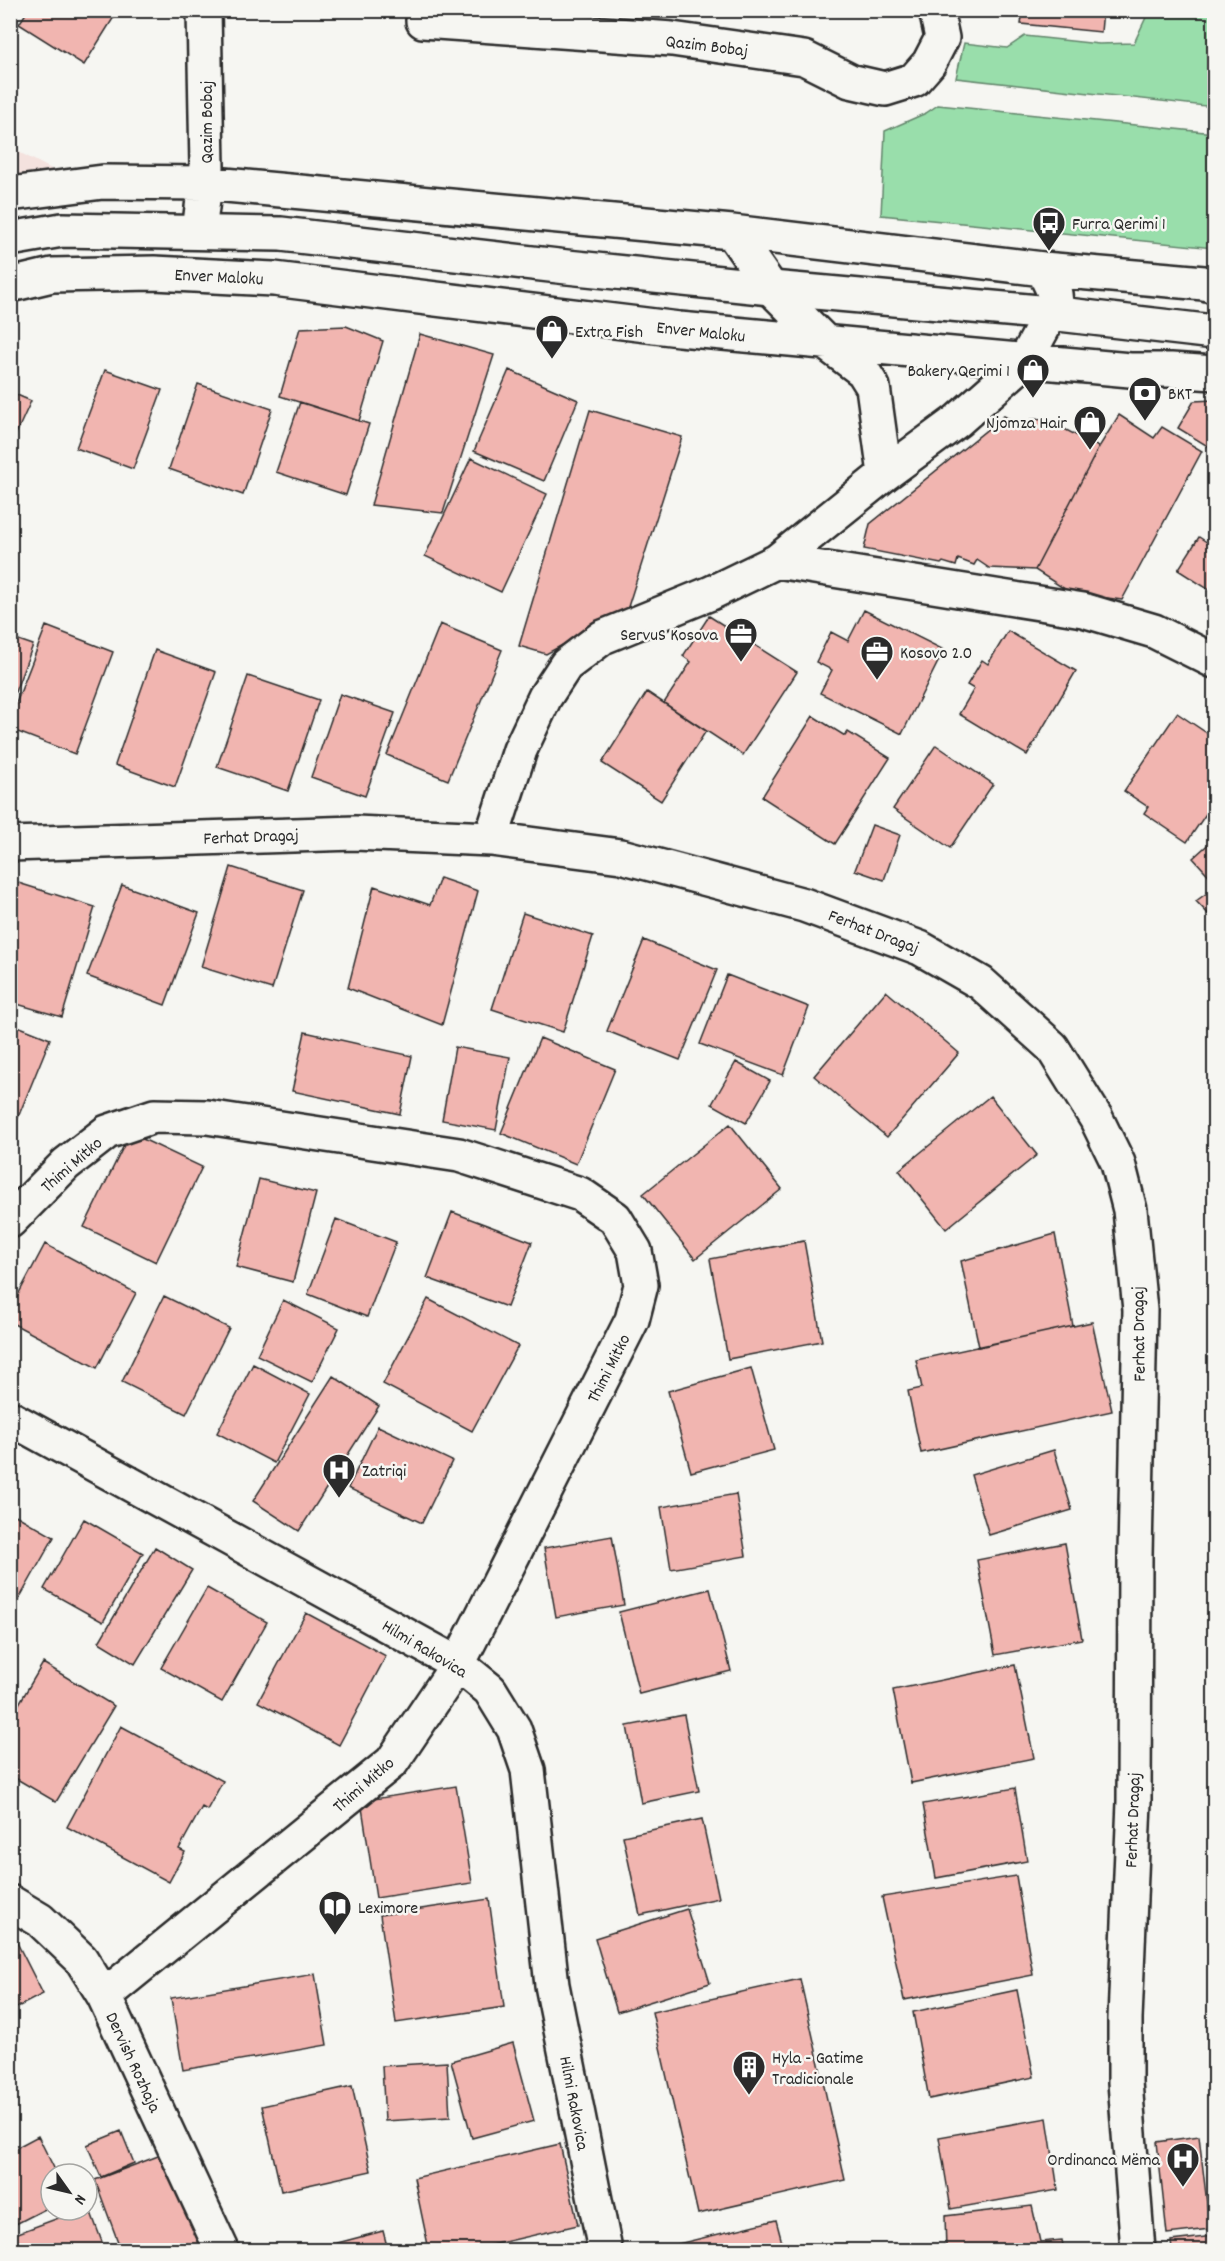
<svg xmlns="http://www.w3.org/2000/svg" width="1225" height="2261" font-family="Dekko,sans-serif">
	<rect width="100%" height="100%" fill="#f6f6f2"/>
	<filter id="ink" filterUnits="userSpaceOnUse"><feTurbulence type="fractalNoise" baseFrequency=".0167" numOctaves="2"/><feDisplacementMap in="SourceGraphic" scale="12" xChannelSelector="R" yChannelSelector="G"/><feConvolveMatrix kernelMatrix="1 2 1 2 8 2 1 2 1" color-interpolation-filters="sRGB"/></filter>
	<g filter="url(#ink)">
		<!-- built -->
		<path fill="#f4e2de" d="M11,148l48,25 -48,6z"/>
		<!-- green -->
		<path fill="#99deab" stroke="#62846b" stroke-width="1.5" d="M1149,11h65v96l-258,-29 8,-35 43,5 18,-12 74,8 35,-1z
			M938,105l276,28v115l-333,-33 4,-84 41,-18z"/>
		<!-- building -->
		<path fill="#f1b5b0" stroke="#2b2b2b" stroke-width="1.5" d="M28,10h75l11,7 -30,48 -65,-41z
			M1023,10h80l-2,22 -80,-8z
			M346,326l37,15 -24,80 -79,-25 20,-68z
			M420,334l74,21 -51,158 -72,-8z
			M105,370l57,20 -29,79 -57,-21z
			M509,370l69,30 -34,81 -70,-30z
			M198,384l74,25 -29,86 -74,-26z
			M10,392l21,9 -21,46z
			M1214,400v50l-36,-22 16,-27z
			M300,402l69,22 -23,71 -70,-23z
			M590,410l92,27 -55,173 -81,44 -27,-8z
			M1119,415l35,23 8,-11 40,24 -80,149 -51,-7 -36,-23 64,-123z
			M1004,416l20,11 8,-8 15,1 52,27 -64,123 -46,-2 -12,-8 -3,5 -16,-6 -2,7 -13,-4 -2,2 -77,-15 6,-25z
			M471,458l76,36 -46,98 -76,-36z
			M1199,537l15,10v46l-36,-23z
			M864,610l80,40 -42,84 -82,-41 12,-23 -16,-8 15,-30 17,9z
			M709,616l88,56 -54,83 -79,-52 27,-41 -8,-6z
			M440,624l62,26 -54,130 -61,-25z
			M46,626l67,26 -38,102 -65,-25v-10z
			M1008,631l68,40 -49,84 -68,-41 15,-25 -7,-4 15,-25 6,4z
			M10,637l23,8 -23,60z
			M155,650l61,22 -41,115 -60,-22z
			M248,676l71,24 -31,91 -71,-24z
			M647,692l59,39 -45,70 -59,-38z
			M340,694l55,19 -30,83 -54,-19z
			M1177,713l37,25v64l-27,40 -43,-29 4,-6 -24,-16z
			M813,716l32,20 3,-4 42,26 -55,86 -73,-47z
			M936,745l57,39 -43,64 -57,-39z
			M872,825l28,10 -16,45 -29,-10z
			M1214,839v42l-21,-23z
			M231,867l72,23 -31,99 -71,-22z
			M440,878l38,13 -36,134 -94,-37 26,-102 56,19z
			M12,881l83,26 -33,110 -52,-15v-114z
			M122,885l77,28 -34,92 -78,-29z
			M1214,888v32l-18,-19z
			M523,913l70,23 -30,96 -71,-23z
			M644,940l73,30 -37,90 -73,-29z
			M727,975l82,32 -26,68 -83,-31z
			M886,991l73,62 -72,84 -73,-61z
			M10,1023l40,16 -40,98z
			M305,1032l107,24 -12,58 -108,-23z
			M540,1038l75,31 -39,95 -75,-31z
			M455,1047l55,10 -14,73 -54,-10z
			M736,1062l34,19 -24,42 -34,-19z
			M990,1096l47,59 -91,74 -47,-59z
			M730,1124l52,65 -87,70 -52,-65z
			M130,1133l72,34 -46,95 -72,-35z
			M259,1179l57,14 -23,89 -57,-15z
			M452,1212l80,30 -25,65 -80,-29z
			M336,1219l60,23 -29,75 -59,-23z
			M1055,1234l18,92 -94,21 -18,-86z
			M804,1241l18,100 -94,18 -18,-100z
			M45,1244l91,49 -39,75 -87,-46v-12z
			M164,1296l65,32 -43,86 -64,-32z
			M428,1299l90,47 -46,85 -89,-47z
			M283,1300l56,28 -27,54 -55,-27z
			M1092,1322l20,89 -191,42 -13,-62 14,-3 -6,-28z
			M253,1364l57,30 -36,69 -57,-30z
			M751,1368l23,82 -83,22 -23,-81z
			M333,1376l46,30 -80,125 -46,-30z
			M378,1426l74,35 -30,62 -74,-35z
			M1054,1450l18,60 -83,25 -18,-60z
			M736,1494l10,62 -75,13 -10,-62z
			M10,1512l44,25 -44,78z
			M84,1519l59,34 -40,69 -59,-33z
			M612,1536l12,69 -68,12 -12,-69z
			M1065,1543l17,96 -87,16 -18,-95z
			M155,1547l37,23 -57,94 -36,-22z
			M207,1588l60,34 -45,80 -61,-34z
			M710,1589l21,82 -92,23 -20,-82z
			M306,1613l80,43 -47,89 -81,-43z
			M43,1663l71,43 -58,96 -46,-27v-56z
			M1015,1665l19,93 -123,25 -18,-93z
			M684,1715l15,76 -58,12 -14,-77z
			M121,1726l102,55 -16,29 -5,-3 -23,42 6,3 -16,30 -102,-55z
			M456,1786l16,97 -96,15 -15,-97z
			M1015,1788l12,73 -91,17 -13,-74z
			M702,1819l17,79 -79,17 -17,-79z
			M1016,1876l17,99 -129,25 -22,-103z
			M489,1899l15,108 -108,16 -16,-108z
			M687,1909l23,74 -93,29 -22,-74z
			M10,1929l33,65 -33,17z
			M315,1974l12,71 -144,25 -12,-72z
			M800,1979l45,201 -147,34 -46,-202z
			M1017,1990l17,87 -105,22 -16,-87z
			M513,2043l21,78 -62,17 -21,-77z
			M447,2062l3,55 -65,4 -3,-55z
			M352,2086l19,85 -90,20 -19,-85z
			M1047,2118l11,72 -107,19 -12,-72z
			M121,2131l13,32 -33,14 -14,-32z
			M38,2136l19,38h-6v32l-41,21v-76z
			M1199,2136l11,93 -43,5 -10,-92z
			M560,2144l18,81 -109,25h-40l-15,-72z
			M174,2150l34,94 -17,6h-70l-26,-70z
			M1032,2206l8,36 22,-2 2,10h-118l-1,-34z
			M87,2207h2l16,43h-95v-14l70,-26h7z
			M776,2220l8,30h-104l-2,-6z
			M383,2231l5,19h-77z
			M1214,2236v14h-42l-1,-9z"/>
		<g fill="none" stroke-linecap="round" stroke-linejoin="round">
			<!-- minor casing -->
			<g stroke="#2b2b2b" stroke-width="38">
				<path id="minor" d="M423,10v11l249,18 132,19 46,23 35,8 29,-9 15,-17 13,-25 -6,-28
					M10,194l93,-12 101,1 528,49 311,37 161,14 10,3
					M199,232l8,-65 -3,-157
					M732,232l39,56 55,55 37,28 10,16 12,87
					M10,285l42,-10 102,-2 120,6 405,50 451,41h41l43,3
					M777,561l306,49 71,21 60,30
					M491,839l29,-89 25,-53 21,-32 37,-28 108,-44 66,-32 108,-87 72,-53 68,-60 31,-57 -1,-10 -12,-25
					M10,844l345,-11 136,6 130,17 183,49 116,43 61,35 71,64 44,71 22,45 12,47 10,100 -5,245 -1,247 -9,217v63l13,168
					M10,1221l56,-57 41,-32 47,-16 53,1 252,38 121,39 35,24 20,33 6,34 -9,35 -174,344 -66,98 -288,234
					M10,1418l448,246 32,26 24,39 14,41 24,215 53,265
					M10,1902l30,18 41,39 23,37 118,254"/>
			</g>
			<!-- major casing -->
			<g stroke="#2b2b2b" stroke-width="38">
				<path id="major" d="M10,239l52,-9 219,4 286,33 204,21 279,25 164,19"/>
			</g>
			<!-- minor -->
			<use href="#minor" stroke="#f6f6f2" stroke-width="33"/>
			<!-- major -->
			<use href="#major" stroke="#f6f6f2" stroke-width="33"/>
		</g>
	</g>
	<!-- icons -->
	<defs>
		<g id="bus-pin" transform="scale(1.725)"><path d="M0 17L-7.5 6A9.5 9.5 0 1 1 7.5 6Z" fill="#2b2b2b" stroke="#f6f6f2"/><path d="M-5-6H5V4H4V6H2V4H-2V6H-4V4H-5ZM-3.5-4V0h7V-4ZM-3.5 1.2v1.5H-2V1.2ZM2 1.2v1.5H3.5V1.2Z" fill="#fff"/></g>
		<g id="shop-pin" transform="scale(1.725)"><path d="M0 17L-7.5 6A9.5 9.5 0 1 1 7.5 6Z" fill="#2b2b2b" stroke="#f6f6f2"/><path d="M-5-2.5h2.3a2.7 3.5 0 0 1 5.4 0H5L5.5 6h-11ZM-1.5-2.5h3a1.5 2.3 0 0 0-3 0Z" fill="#fff"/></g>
		<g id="bank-pin" transform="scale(1.725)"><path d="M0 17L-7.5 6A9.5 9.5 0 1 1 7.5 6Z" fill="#2b2b2b" stroke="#f6f6f2"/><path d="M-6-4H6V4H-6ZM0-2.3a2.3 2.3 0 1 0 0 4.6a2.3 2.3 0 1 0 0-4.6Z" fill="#fff"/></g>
		<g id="office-pin" transform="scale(1.725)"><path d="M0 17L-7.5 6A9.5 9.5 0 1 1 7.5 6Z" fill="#2b2b2b" stroke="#f6f6f2"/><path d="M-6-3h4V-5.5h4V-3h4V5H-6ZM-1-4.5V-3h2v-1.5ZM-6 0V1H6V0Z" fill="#fff"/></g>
		<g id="hospital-pin" transform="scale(1.725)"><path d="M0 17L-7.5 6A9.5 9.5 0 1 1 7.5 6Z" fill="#2b2b2b" stroke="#f6f6f2"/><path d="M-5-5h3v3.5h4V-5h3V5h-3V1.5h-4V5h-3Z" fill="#fff"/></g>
		<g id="library-pin" transform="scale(1.725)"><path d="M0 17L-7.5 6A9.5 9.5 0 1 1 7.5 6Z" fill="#2b2b2b" stroke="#f6f6f2"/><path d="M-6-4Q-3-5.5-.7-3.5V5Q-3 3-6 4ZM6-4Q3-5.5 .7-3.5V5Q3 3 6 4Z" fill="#fff"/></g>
		<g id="building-pin" transform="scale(1.725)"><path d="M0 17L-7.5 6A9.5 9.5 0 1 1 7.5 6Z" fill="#2b2b2b" stroke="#f6f6f2"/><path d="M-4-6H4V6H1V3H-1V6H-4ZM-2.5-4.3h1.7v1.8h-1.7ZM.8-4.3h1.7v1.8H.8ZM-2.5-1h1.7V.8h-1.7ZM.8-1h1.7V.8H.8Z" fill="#fff"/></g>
	</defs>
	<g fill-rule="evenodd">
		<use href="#bus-pin" x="1049" y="223"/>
		<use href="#shop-pin" x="552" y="331"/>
		<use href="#shop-pin" x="1033" y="370"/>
		<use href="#bank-pin" x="1145" y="393"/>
		<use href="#shop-pin" x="1090" y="422"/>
		<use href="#office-pin" x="741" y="634"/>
		<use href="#office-pin" x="877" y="652"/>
		<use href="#hospital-pin" x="339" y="1470"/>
		<use href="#library-pin" x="335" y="1907"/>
		<use href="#building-pin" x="749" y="2067"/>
		<use href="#hospital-pin" x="1183" y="2159"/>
	</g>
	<g text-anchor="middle" stroke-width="5" stroke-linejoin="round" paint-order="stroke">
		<!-- street labels -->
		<g font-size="18" fill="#2b2b2b" stroke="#f6f6f2">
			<text transform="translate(707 45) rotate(7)" y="6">Qazim Bobaj</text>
			<text transform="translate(206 122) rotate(-90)" y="6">Qazim Bobaj</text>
			<text transform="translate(219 276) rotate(3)" y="6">Enver Maloku</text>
			<text transform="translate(701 331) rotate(6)" y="6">Enver Maloku</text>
			<text transform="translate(251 836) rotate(-2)" y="6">Ferhat Dragaj</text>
			<text transform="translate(874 931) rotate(21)" y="6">Ferhat Dragaj</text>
			<text transform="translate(71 1164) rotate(-41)" y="6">Thimi Mitko</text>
			<text transform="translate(1138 1334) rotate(-91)" y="6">Ferhat Dragaj</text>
			<text transform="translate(608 1368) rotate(-63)" y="6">Thimi Mitko</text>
			<text transform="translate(425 1648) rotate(31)" y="6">Hilmi Rakovica</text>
			<text transform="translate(363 1784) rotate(-41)" y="6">Thimi Mitko</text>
			<text transform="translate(1132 1820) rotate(-88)" y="6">Ferhat Dragaj</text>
			<text transform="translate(134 2062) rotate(65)" y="6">Dervish Rozhaja</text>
			<text transform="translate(575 2103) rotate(79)" y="6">Hilmi Rakovica</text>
		</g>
		<!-- poi labels -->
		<g font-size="18" fill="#2b2b2b" stroke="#f6f6f2" text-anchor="start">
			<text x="1072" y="229">Furra Qerimi 1</text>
			<text x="575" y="337">Extra Fish</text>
			<text x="1010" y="376" text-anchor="end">Bakery Qerimi 1</text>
			<text x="1168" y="399">BKT</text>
			<text x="1067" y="428" text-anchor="end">Njomza Hair</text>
			<text x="718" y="640" text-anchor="end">ServuS Kosova</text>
			<text x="900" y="658">Kosovo 2.0</text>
			<text x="362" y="1476">Zatriqi</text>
			<text x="358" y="1913">Leximore</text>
			<text x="772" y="2063">Hyla - Gatime<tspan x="772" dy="21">Tradicionale</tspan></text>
			<text x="1160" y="2165" text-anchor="end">Ordinanca Mëma</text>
		</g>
	</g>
	<!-- margin -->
	<rect width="1225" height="2261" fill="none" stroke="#f6f6f2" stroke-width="36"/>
	<rect x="18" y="18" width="1189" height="2225" fill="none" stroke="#2b2b2b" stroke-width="2" filter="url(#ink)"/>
	<!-- north arrow -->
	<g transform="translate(69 2192) rotate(124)"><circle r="28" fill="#f6f6f2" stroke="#a5a5a2" stroke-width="1.5"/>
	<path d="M0-4.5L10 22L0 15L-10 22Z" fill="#2b2b2b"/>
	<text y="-9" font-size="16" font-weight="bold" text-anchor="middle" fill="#2b2b2b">N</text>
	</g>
</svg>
